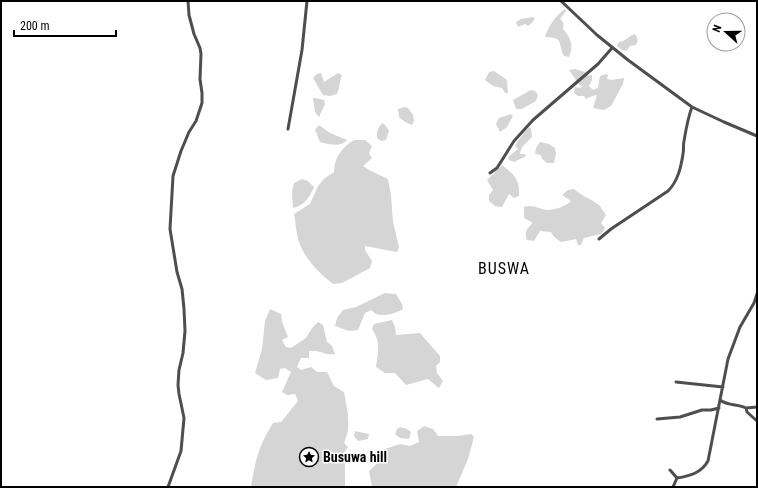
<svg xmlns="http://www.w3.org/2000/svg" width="758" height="488" font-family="'Roboto Condensed',sans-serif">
	<rect width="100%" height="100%" fill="#fff"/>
	<!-- green -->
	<path fill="#d5d5d5" d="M565,9l1,2 -6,8c4,3 4,5 3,10 8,9 11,17 6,28l-5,-1c-7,-14 1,-18 -19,-19 3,-10 11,-22 20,-28z
		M534,17c1,4 -3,7 -6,9l-3,-2 -7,3 -2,-5 5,-3z
		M635,34l3,6 -2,5 -6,1 -4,5 -4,-1 -5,-4 2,-4c6,0 9,-6 16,-8z
		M575,69l10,3v4l7,-1v5l-3,6 4,4 5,-2 2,-12 6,-2 2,1 -1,4 5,1 12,-2 -1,6 -12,22 -7,4 -11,-2 4,-13 -5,1 -6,3 -2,-3h-6l-4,-3 1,-6 5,1 2,-2 -4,-3 -9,-13z
		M494,71l13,9 1,13h-3l-3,-5 -9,-2 -8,-6 4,-8z
		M321,73l3,9 14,-9 4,2c-3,7 -2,12 -5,19l-7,2 -7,-1 -10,-17 4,-4z
		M531,90l4,1 3,4 -2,6 -14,8h-6l-3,-9z
		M313,98h2l9,2 1,4 -6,13 -4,-5z
		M404,107l4,1 5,7 1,6 -2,4 -7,-3 -6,-5 -1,-8z
		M511,114l2,2 -6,11 -7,5 -4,-8 3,-6z
		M383,123l3,3 3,5 -3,9 -5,1 -4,-3c0,-6 0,-11 6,-15z
		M319,125l11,8 17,7c-7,8 -18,4 -27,2l-5,-12z
		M529,127l2,1 1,9c-5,6 -11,8 -12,17h5l1,2 -12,6 -5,-2 -1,-3 10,-8 -3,-3 2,-4z
		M354,140h11l7,6 -3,7 3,5 -9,8 6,4 19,9 3,16 2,27 6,25 -2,5 -32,-6v4l7,11 -2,7 -28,15 -9,1c-14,-11 -28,-25 -34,-42 -3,-8 -3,-19 -5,-28l16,-10 8,-18 7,-8 9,-6c0,-14 8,-25 20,-32z
		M540,142l9,2 6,4 1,6 -2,9h-7l-5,-4 -1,-4 -6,-1 1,-6z
		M502,165c13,10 18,15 17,31l-5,2 -5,-4 -7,13 -7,-1 -6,-5v-6l4,-5 -6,-10z
		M302,179l6,2 6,6c-5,11 -9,18 -21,21l-1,-16 2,-9z
		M574,189c6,6 15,9 22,14 5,3 7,8 10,12l-5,8 4,5 -4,6 -17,4 -3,7h-3l-2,-6 -15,3 -7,-5 -3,-5 -11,-1 -6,10 -7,-1c-3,-8 0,-12 6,-17l-9,-5v-11c10,-3 13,2 23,3 7,0 20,-4 24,-9l-9,-6 6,-5z
		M385,293l11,1 6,10 1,5c-7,4 -19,8 -27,5 -2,-1 -3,-3 -5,-4l-6,3 -7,17 -9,1 -14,-5 2,-8 6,-8 13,-3z
		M270,309l11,5 1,8 6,15 -6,3 4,7 5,1 15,-10 6,-10 6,-6 5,3 4,17 5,4 3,8c-9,2 -16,-5 -26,-3v7h-8l-4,9 4,3 10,-3 6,5h10l7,14 10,6c3,17 8,35 0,51l4,4 -5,7 2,12v21h-94c4,-26 8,-42 22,-64l8,-1 17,-21 -3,-7 -8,1 -5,-3 9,-20 -6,-4 -5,1 -2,9 -12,2 -11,-7 7,-24 3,-28z
		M392,320l3,7 1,8 24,-2 20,23v6l-4,4 1,7 6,8 -4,7 -11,-9 -22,6 -11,-12h-10l-9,-6c2,-15 5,-25 -4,-38l2,-5z
		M424,426l9,3 5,7h20l13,-2 3,3 -6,22 -12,28h-84l-3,-16 12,-11 1,-10 18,-6 10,2 9,-4 -2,-11z
		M400,427l7,2 4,3 -2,7 -9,-1 -5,-4 2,-5z
		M355,431l14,3 -1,5 -10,2 -4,-5z"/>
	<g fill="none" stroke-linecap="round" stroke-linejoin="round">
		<!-- minor -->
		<path stroke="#4e4e4e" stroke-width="3" d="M561,1l36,34 31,25 64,47 32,15 33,14
			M288,129l14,-79 5,-49
			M490,173l7,-5 17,-27 19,-21 65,-56 14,-16
			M599,239l12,-10 57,-38c10,-10 13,-24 15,-37 1,-5 0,-9 1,-13 2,-12 4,-24 8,-34
			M676,382l47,5
			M720,400c8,6 18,4 26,8l1,4 10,9
			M746,408l11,-1
			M657,419l23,-2 22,-7h9l8,-2
			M670,470l7,8
			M168,487l13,-36 3,-33 -5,-24 -1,-9 1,-15 4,-17 2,-22 -1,-22 -2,-20 -5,-17 -7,-43 3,-53 8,-25 8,-19 7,-11 6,-18v-10l-2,-14 1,-25 -1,-6 -6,-14 -5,-19 -1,-14
			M673,487l4,-9c13,-2 24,-5 31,-17l20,-102 12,-32 14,-24 3,-9"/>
	</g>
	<!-- icons -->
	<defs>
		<g id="sight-ring" transform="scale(1)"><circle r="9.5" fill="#fff" stroke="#000" stroke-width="1.5"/><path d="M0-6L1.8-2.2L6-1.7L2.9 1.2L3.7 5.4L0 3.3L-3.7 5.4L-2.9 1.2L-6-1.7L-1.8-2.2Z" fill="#000"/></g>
	</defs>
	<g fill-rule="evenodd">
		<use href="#sight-ring" x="309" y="457"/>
	</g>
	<g text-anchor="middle" stroke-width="3" stroke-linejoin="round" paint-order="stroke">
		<!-- poi labels -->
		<g font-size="14" font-weight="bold" fill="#000" stroke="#fff" text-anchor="start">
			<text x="323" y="462">Busuwa hill</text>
		</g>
		<!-- quarter labels -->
		<g font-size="16" letter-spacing="1" fill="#000" stroke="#fff">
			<text x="504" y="274">BUSWA</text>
		</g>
	</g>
	<!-- border -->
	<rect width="758" height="488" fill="none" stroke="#000000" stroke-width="4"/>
	<!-- north arrow -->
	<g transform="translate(726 32) rotate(291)"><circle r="19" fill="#ffffff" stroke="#999999"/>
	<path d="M0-3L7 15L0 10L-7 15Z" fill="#000000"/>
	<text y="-6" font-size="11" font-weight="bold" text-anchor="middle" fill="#000000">N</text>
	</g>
	<!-- scale -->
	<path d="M14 30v6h102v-6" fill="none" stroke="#000000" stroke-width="2"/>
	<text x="20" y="30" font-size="12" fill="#000000" stroke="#ffffff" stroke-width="3" paint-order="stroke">200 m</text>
</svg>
